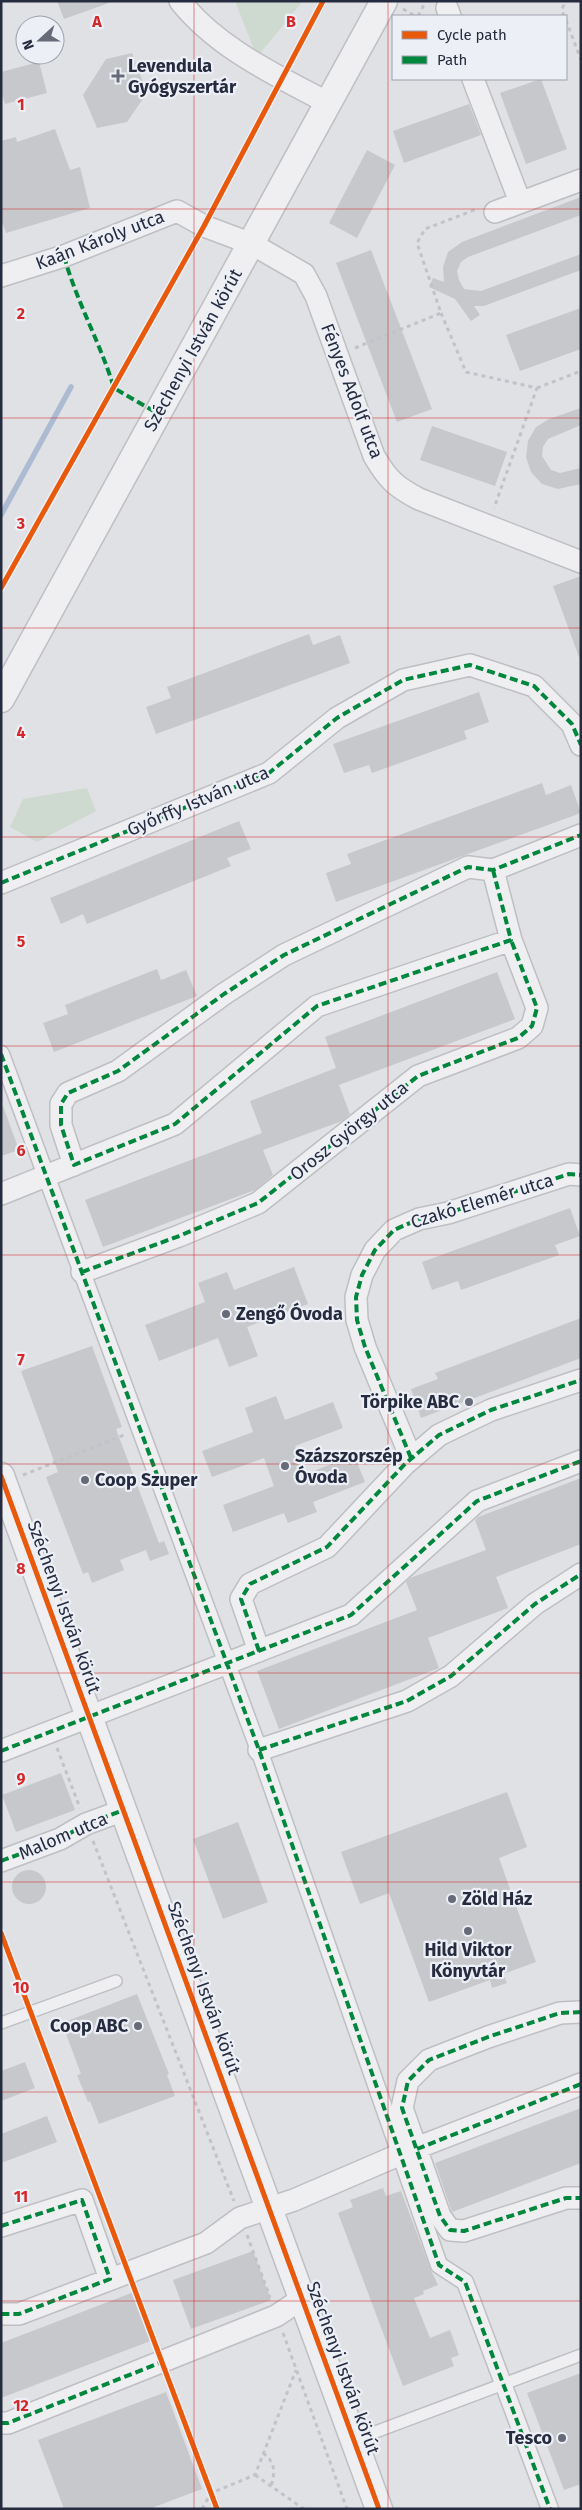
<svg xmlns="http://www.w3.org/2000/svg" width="582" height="2510" font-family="'Fira Sans',sans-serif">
	<rect width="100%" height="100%" fill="#e0e1e5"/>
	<!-- green -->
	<path fill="#ced9d0" d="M235,1h68l-46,56z
		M87,788l9,23 -59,31 -27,-15 13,-28z"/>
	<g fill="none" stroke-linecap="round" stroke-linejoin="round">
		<!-- stream -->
		<path stroke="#acbad2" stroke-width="5.5" d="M1,515l70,-128"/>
	</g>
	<!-- building -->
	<path fill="#c6c8cc" d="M57,1h51l1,2 -45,16z
		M132,53l15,40 -20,29 -30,6 -14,-33 23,-36z
		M39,62l8,31 -42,11 -4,-14v-18z
		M541,79l26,70 -41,15 -26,-71z
		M469,104l12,31 -77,28 -11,-32z
		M55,129l15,41 10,-3 10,41 -84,25 -5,-14v-78l15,-4 1,5z
		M367,150l28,15 -38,73 -28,-15z
		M581,197v18l-113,42 -7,5 -4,9 2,9 5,9 17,2 100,-37v16l-97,36h-10l6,9 -9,6 -16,-22 -26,-12 4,-9 11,4 -1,-15 5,-15 14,-10z
		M371,250l61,159 -35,13 -61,-159z
		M581,308v41l-61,22 -14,-36z
		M581,408v17l-33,14 -5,8 -1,9 9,14 9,3 21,-5v16l-23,5 -16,-5 -11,-12 -5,-15 2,-16 8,-14 13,-8z
		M432,426l75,26 -12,34 -75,-26z
		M581,576v81h-2l-26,-71z
		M309,634l4,11 27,-10 10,28 -194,71 -10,-27 25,-9 -4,-11z
		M479,692l10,30 -25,9 3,8 -95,34 -3,-8 -25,8 -11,-29z
		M542,783l4,12 25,-10 10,28 -245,89 -10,-29 25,-9 -4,-10z
		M239,821l12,28 -24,9 4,8 -144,58 -4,-10 -22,10 -11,-26z
		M157,969l4,11 25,-10 11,26 -143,56 -11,-29 25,-9 -3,-9z
		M497,972l18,47 -176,66 11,29 -8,7 -79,29 10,25 -18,15 -152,57 -18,-47 177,-67 -12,-32 86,-33 -11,-31z
		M3,1106l16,44 -18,6v-49z
		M570,1208l10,28 -25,9 4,10 -98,35 -3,-9 -26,9 -10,-28z
		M294,1267l14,37 -61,23 11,29 -29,11 -11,-29 -59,23 -14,-36 60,-23 -7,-19 29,-11 7,18z
		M581,1318v40l-160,60 -10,-29 27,-10 -3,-6z
		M92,1346l30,81 -6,2 43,114 5,-2 5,13 -19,7 -4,-11 -26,10 4,10 -32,13 -4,-11 -5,2 -37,-97 12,-5 -37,-101z
		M276,1396l9,24 48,-18 10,26 -48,18 11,28 48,-19 11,27 -52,20 4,10 -29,11 -4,-10 -51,19 -10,-27 51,-19 -10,-28 -52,19 -10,-26 51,-19 -8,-24z
		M581,1478v66l-85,33 12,31 -80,30 11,30 -160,61 -22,-58 160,-61 -11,-28 4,-4 76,-28 -11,-30 3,-3z
		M61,1773l14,37 -59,22 -14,-37z
		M507,1792l20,55 -28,11 37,104 -33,12 4,9 -15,5 -2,-8 -61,22 -40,-109 -29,11 -19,-52z
		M238,1822l30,80 -45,17 -30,-80z
		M12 1887a17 17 0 1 1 34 0a17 17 0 1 1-34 0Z
		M137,1994l32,80 -2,1 8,21 -76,28 -9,-23 -2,1 -11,-27 4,-1 -19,-51z
		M25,2062l10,26 -34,13v-30z
		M581,2108v55l-129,49 -17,-49z
		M47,2116l10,26 -56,21v-29z
		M383,2188l3,8 15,-5 29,77 8,17 -15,6 1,3 -10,4 16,40 20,-8 9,25 -8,3 3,8 -51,20 -65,-173 15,-6 -3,-7z
		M253,2251l18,49 -80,29 -18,-49z
		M134,2292l19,48 -152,58v-55z
		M581,2373v111l-17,6 -37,-97z
		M166,2392l36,97 -53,20h-85l-26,-69z"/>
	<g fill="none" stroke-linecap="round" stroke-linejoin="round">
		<!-- service casing -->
		<g stroke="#bebfc3" stroke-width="14">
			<path id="service" d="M1,2023l115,-42
				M354,2440l227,-85"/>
		</g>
		<!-- pedestrian casing -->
		<g stroke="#bebfc3" stroke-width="19">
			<path id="pedestrian" d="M1,1054l258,696 180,515 26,17 85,227"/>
		</g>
		<!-- minor casing -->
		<g stroke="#bebfc3" stroke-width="24">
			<path id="minor" d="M180,1c37,47 96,74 148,102
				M447,8l3,8
				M473,79l47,123
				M495,212l86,-32
				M1,276l63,-20 113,-45 27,15 48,18 52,30 12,22 58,160c14,24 22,31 45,43l162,63
				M1,883l268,-110 68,-55 66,-38 67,-15 64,21 38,38 9,21
				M74,1165l-13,-40v-21l7,-11 50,-22 106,-77 60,-39 184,-88 25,3 88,-35
				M1,1194l174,-70 142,-118 194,-66 -18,-70
				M82,1272l97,-36 79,-33 160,-127 100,-38 14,-12 5,-18 -26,-68
				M411,1458l-46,-111 -8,-27 -1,-23 6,-22 13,-25 19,-20 25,-11 29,-6 121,-39 12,1
				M259,1651l-18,-52 9,-15 77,-37 78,-83 34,-29 52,-25 90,-30
				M259,1750l148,-49 44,-25 84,-72 46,-30
				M1,1751l350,-136 126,-114 104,-40
				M1,1861l59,-22 26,-15 38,-14
				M581,2012l-21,1 -72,24 -59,23 -21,21 -6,27 38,108 10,14 14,1 102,-33h15
				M1,2226l81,-26 28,79
				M1,2314h18l187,-71 34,-25 54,-18 107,-46 180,-70
				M1,2423h7l268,-107 27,-18"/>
		</g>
		<!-- tertiary casing -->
		<g stroke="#bebfc3" stroke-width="29">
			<path id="tertiary" d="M1,699l383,-698
				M1,1476l378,1033"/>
		</g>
		<!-- path -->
		<path stroke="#c2c2c8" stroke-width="3" stroke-dasharray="4 4" stroke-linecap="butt" d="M403,9l12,7
			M418,16l8,-15
			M564,16l-2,-6 3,-9
			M566,20l15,40
			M441,313l25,59 71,16 -43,120
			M355,348l86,-35 -24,-70 8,-14 52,-20
			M537,388l44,-17
			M23,1475l101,-40
			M57,1748l23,60
			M93,1841l141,360
			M247,2235l23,62
			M283,2333l64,176
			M263,2453c13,10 12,19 8,33
			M255,2475l49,34
			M202,2509l9,-16 44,-18 41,-105"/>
		<!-- service -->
		<use href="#service" stroke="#efeff2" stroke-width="11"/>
		<!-- pedestrian -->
		<use href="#pedestrian" stroke="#efeff2" stroke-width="16"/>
		<!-- minor -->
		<use href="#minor" stroke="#efeff2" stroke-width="21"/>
		<!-- tertiary -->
		<use href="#tertiary" stroke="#efeff2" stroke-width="26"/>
		<!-- quiet -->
		<path stroke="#00873e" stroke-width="4" stroke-dasharray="8 4" stroke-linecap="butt" d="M64,256c13,47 36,86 50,132l43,25
			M493,870l18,70 -194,66 -142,118 -101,41 -13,-40v-21l7,-11 50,-22 106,-77 60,-39 184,-88 25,3 88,-35
			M1,883l268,-110 68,-55 66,-38 67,-15 64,21 38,38 9,21
			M1,1054l258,696 180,515 26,17 85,227
			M82,1272l97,-36 79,-33 160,-127 100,-38 14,-12 5,-18 -26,-68
			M411,1458l-46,-111 -8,-27 -1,-23 6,-22 13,-25 19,-20 25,-11 29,-6 121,-39 12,1
			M259,1651l-18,-52 9,-15 77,-37 78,-83 34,-29 52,-25 90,-30
			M259,1750l148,-49 44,-25 84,-72 46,-30
			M1,1751l350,-136 126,-114 104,-40
			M1,1861l59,-22 26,-15 38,-14
			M581,2012l-21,1 -72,24 -59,23 -21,21 -6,27 38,108 10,14 14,1 102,-33h15
			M417,2149l164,-65
			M1,2226l81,-26 28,79 -91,35h-18
			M1,2423h7l154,-61"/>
		<!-- cycleway casing -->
		<g stroke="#eceff5" stroke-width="8">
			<path id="cycleway" d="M1,588l203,-362 119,-225
				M1,1476l378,1033
				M1,1933l216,576"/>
		</g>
		<!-- cycleway -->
		<use href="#cycleway" stroke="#e8590c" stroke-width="5"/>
	</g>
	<!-- grid -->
	<path fill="none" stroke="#d62828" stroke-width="1" stroke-opacity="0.55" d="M194,1v2508M388,1v2508M1,209h580M1,418h580M1,628h580M1,837h580M1,1046h580M1,1255h580M1,1464h580M1,1673h580M1,1882h580M1,2092h580M1,2301h580"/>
	<!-- markers -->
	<g fill="#676b79" stroke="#eceff5" stroke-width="2">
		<path d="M115.5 68.5h5v5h5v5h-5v5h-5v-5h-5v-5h5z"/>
		<circle cx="226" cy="1314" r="5"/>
		<circle cx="469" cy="1402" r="5"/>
		<circle cx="285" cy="1466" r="5"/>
		<circle cx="85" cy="1480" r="5"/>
		<circle cx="452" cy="1899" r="5"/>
		<circle cx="468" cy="1931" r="5"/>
		<circle cx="138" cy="2026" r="5"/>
		<circle cx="562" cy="2438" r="5"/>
	</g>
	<g text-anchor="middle" stroke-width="4.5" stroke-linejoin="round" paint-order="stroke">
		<!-- poi labels -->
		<g font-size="18" font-weight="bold" fill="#262c3f" stroke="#eceff5" text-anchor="start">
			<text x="128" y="72">Levendula<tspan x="128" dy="21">Gyógyszertár</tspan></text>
			<text x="236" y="1320">Zengő Óvoda</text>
			<text x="459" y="1408" text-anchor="end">Törpike ABC</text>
			<text x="295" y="1462">Százszorszép<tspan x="295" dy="21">Óvoda</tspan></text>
			<text x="95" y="1486">Coop Szuper</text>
			<text x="462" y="1905">Zöld Ház</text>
			<text x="468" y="1956" text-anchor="middle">Hild Viktor<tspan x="468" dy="21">Könyvtár</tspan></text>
			<text x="128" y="2032" text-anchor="end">Coop ABC</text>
			<text x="552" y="2444" text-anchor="end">Tesco</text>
		</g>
		<!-- street labels -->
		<g font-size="18" fill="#262c3f" stroke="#eceff5">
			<text transform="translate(100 240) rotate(-21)" y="6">Kaán Károly utca</text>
			<text transform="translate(193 350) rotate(-61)" y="6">Széchenyi István körút</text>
			<text transform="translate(352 391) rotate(69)" y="6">Fényes Adolf utca</text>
			<text transform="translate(198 801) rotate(-23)" y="6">Győrffy István utca</text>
			<text transform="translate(349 1131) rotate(-39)" y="6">Orosz György utca</text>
			<text transform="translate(482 1201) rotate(-17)" y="6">Czakó Elemér utca</text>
			<text transform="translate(64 1607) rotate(70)" y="6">Széchenyi István körút</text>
			<text transform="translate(63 1836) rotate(-23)" y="6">Malom utca</text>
			<text transform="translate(204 1988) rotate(70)" y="6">Széchenyi István körút</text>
			<text transform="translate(343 2368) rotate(70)" y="6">Széchenyi István körút</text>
		</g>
	</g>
	<g font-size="16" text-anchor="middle" font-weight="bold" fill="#d62828" stroke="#eceff5" stroke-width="4.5" stroke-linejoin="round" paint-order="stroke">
		<text x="97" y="27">A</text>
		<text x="291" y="27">B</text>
		<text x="21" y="110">1</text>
		<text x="21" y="319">2</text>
		<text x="21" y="529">3</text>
		<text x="21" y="738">4</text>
		<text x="21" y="947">5</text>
		<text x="21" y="1156">6</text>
		<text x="21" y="1365">7</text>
		<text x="21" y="1574">8</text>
		<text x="21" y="1784">9</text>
		<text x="21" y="1993">10</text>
		<text x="21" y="2202">11</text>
		<text x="21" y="2411">12</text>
	</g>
	<!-- border -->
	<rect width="582" height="2510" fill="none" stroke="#262c3f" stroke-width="5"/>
	<!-- legend -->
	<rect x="392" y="15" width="175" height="65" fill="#eceff5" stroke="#9da1ac"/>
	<rect x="402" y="31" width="25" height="8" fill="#e8590c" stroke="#9da1ac"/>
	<text x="437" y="40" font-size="15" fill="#262c3f">Cycle path</text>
	<rect x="402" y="56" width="25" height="8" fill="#00873e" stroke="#9da1ac"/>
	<text x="437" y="65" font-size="15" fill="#262c3f">Path</text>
	<!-- north arrow -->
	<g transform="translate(40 40) rotate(249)"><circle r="24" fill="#eceff5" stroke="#9da1ac"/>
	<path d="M0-4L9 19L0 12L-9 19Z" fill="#676b79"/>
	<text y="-8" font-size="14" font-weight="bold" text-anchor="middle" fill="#262c3f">N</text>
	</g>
</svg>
